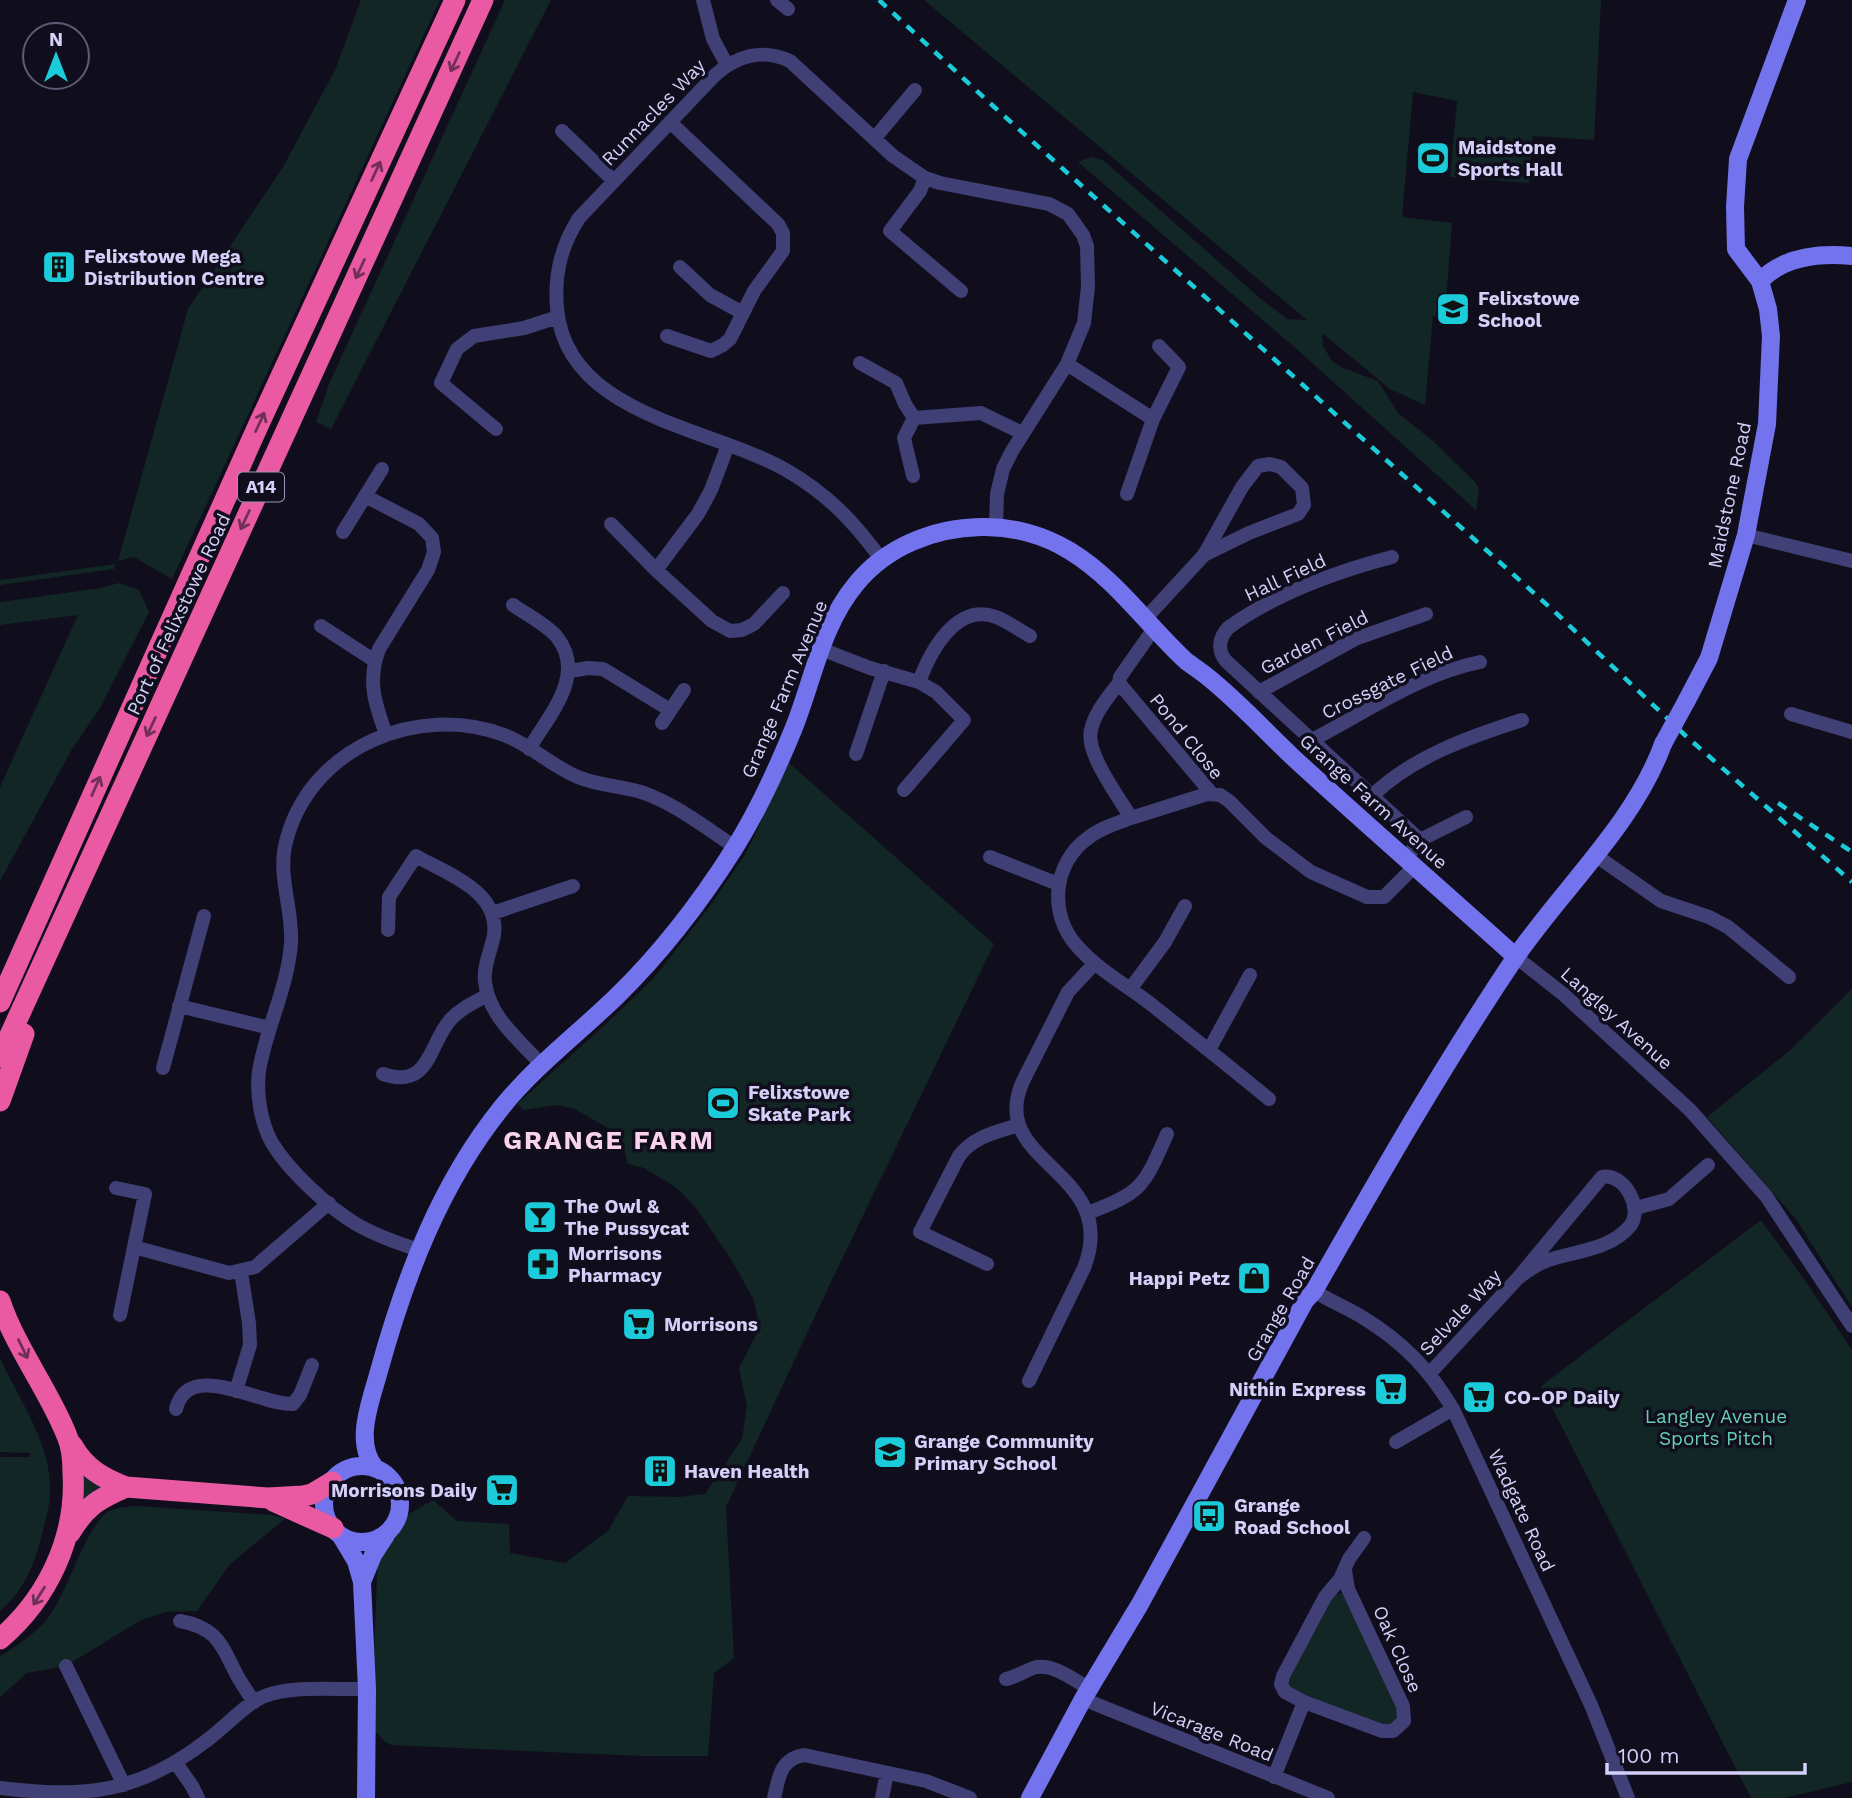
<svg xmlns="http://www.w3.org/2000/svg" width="1852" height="1798" font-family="'Work Sans',sans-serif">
	<rect width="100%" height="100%" fill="#100e1d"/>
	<!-- green -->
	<path fill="#122625" d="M361,0h79l-268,579 -38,-22 -16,4 70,-252 95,-142 52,-97z
		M505,0h46l-220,429 -15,-7 13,-38z
		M924,0h677l-7,140 -61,-4 -4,47 -79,-6 7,-76 -44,-9 -11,125 50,6 -7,92 -12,1 -8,89 -35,-16 -68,-56 1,13 9,15 9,6 37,14 20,32 35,28 43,42 3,7 -3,20 -176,-158 -222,-190 13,-5 12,3 158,139 26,20 20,1z
		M115,564l-1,5 -114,16v-5z
		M119,583l20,7 10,22 -49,96 -28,41 -72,132v-94l78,-172 -78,10v-23l101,-14z
		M789,763l205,181 -164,340 -104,223 8,151 -20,15 -6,83h-66l-251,-11 -7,-4 -13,-15 7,-172 20,-22 7,-16 28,-16 24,21 52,3 1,29 55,10 43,-32 20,-35 51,1 26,-3 37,-55 5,-33 -8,-38 18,-35v-18l-3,-15 -22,-39 -35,-52 -20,-21 -33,-20 -16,-4 -8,-29 -47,-27 -17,-3 -32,5 -7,-6 90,-81 46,-44 57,-73 36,-53z
		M1852,989v318l-57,-89 -88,-101 80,-64z
		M1761,1220l45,62 46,68v432l-68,16h-33l-210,-412z
		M0,1358c19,42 53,88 50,136 -1,17 -6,32 -10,48 -8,28 -18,50 -40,69v-154h30v-4l-30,-1z
		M82,1471l27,16 -29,15z
		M136,1506l137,9 12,4 -55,45 -33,47 -31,1 -25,8 -75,46 -39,7 -27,24v-41c18,-11 38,-24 50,-41 19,-27 34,-82 55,-101 9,-7 20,-7 31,-8z
		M1342,1593l57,114 -2,17 -14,3 -96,-39v-12l46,-81z"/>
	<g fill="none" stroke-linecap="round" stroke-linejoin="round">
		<!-- street -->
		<path stroke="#403f76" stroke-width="14" d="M703,0l10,39 14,26
			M777,0l11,9
			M562,131l52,50
			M874,139l41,-49
			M925,178l-5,13 -30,40 71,60
			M680,267l30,28 33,18
			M667,336l44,15 12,-6 7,-6 24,-48 29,-40v-18l-5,-9 -108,-102
			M860,363l36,20 9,21 9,14 67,-5 41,20
			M1067,364l86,55
			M496,429l-55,-46 16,-34 17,-13 50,-8 34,-11
			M728,445l-17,45 -13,24 -42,56 56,51 18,10 12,-1 12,-6 29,-31
			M913,476l-9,-38 10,-20
			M1127,494l26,-75 26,-52 -20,-21
			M365,496l54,28 13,14 2,14 -6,18 -49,79c-12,32 -4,55 7,85
			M611,524l45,46
			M343,532l39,-63
			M1746,535l106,26
			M1392,557c-57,15 -116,36 -164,71 -9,10 -11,22 -2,33l194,179
			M882,560c-29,-39 -53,-65 -96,-90 -75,-43 -220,-54 -229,-162 -3,-34 4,-62 22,-90l135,-142c22,-20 48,-28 76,-15l103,95 32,22 15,5 109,21 19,10 15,21 4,11 1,41 -4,36 -17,41 -55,87 -9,18 -6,25 -1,33
			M513,605c14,10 33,19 44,32 30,38 -8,78 -28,112
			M1145,619l59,-64 38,-68 16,-21 12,-2 11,3 21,21 2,17 -6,9 -49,19 -45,22
			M321,626l54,35
			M1153,630l-33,47 -1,6 93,111
			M821,649l49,19 49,14 17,10 28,28 -60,70
			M570,671l18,-3 15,1 67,41
			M919,682c11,-30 37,-80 77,-65 11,4 23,13 34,19
			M1119,683c-11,14 -24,29 -28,47 -6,23 28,67 40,88l76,-24 13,1 9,6 37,37 45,34 56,25h17l31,-31
			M1259,692l96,-53 71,-25
			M1791,714l61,18
			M662,723l22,-33
			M1312,740c54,-28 108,-66 168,-78
			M856,754l28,-83
			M1373,795c41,-39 96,-58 149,-75
			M1131,818c-14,5 -31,10 -43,20 -35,25 -40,76 -11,108 21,24 51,40 75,59 39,31 78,62 117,94
			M1595,855l66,46 48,16 19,10 61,50
			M990,857l68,27
			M1406,858l14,-18 46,-23
			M493,913l80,-27
			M388,930l1,-33 27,-41c31,18 84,35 78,79 -3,16 -11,31 -9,47 4,35 35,59 57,83
			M1516,957l47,37 127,116 76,86 86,130
			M1131,988l34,-46 20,-36
			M179,1006l91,22
			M1209,1050l41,-75
			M163,1068l41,-152
			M383,1074c48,16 45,-30 68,-55 10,-11 24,-17 37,-24
			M116,1188l29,6 -25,121
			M1636,1208l33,-9 39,-34
			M1088,1213c55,-21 56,-27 79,-79
			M134,1247l95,26 26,-6 74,-64
			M419,1250c-22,-7 -44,-15 -63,-26 -28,-17 -67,-53 -84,-81 -11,-20 -16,-49 -13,-72 7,-43 29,-84 32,-128 2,-36 -15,-69 -4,-105 25,-91 131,-135 217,-103 27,10 47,31 74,42 21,9 45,9 66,16 33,12 62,35 91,54
			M987,1264l-67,-32 39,-76c15,-20 38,-24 60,-31
			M1314,1291c16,10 33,17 48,26 41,25 67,52 91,92l138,296 37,93
			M1430,1373l88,-95 84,-101c22,-5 42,32 28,49 -21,25 -57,25 -84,35 -11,4 -20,11 -28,17
			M1029,1381l55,-113c38,-98 -99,-104 -61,-187l45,-89 27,-29
			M236,1391l14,-46 -1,-22 -8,-51
			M176,1409c13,-51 85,-3 117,-5l7,-9 12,-30
			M1396,1442l57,-33
			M180,1621c40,7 42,27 59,58 5,8 10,16 15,23
			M66,1666l58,119
			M1006,1679c11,-2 21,-10 31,-12 17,-3 38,14 52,21
			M1083,1699l245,99
			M1304,1702l78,29h11l11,-10 -1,-15 -55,-117 -3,-19
			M176,1763l16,23 6,12
			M1274,1777l30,-75 -19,-10 -4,-8 2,-8 42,-79 15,-18 9,-20 15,-21
			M0,1788c84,10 137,6 206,-47 18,-13 40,-38 59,-45 27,-11 72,-6 102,-7
			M774,1798c5,-21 6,-39 30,-43l122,26 44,17
			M882,1798l5,-25"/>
		<!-- secondary -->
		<path stroke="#7374ed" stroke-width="18" d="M1760,281c24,-25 59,-28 92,-25
			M1687,700l22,-42 37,-123 21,-111 4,-88 -3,-27 -8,-28 -24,-32 -1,-42 3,-48 59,-159
			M324 1504a38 38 0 1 1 76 0a38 38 0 1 1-76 0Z
			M376,1469c-23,-26 -5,-68 3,-98 26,-94 61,-187 123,-264 33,-41 77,-74 115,-111 44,-43 84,-95 117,-147 22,-35 43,-80 59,-119 20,-49 28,-104 63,-146 30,-37 77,-56 125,-57 31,-1 63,8 89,24 46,28 77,74 116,110 8,6 16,11 23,17 31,25 59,56 89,84 72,66 146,130 218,195
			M341,1536l15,25 6,21 5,107 -1,109
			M362,1582l11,-27 13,-20
			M1030,1798l53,-99 57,-95 165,-303 9,-10c64,-112 129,-226 201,-333 48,-70 119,-134 148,-214"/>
		<!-- highway -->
		<path stroke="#ea5aa3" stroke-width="21" d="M0,1002l258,-576 197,-426
			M0,1057l483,-1057
			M0,1101l24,-67
			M0,1301c16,48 49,89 67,135 5,11 6,25 6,37 4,64 -25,125 -73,166
			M72,1445c13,23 30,33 54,42l142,11 35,-2 9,-2 20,-12
			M273,1501l60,27
			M70,1533c16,-27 28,-34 56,-46"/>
		<!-- rail -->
		<path stroke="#1ccbd9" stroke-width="4.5" stroke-dasharray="10 9" stroke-linecap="butt" d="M879,0l113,105 563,507 132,125 165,145
			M1778,803l74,49"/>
		<!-- secondary-bridge -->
		<path stroke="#7374ed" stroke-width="18" d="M1663,744l24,-44"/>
	</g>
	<!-- one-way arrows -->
	<defs><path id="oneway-shaft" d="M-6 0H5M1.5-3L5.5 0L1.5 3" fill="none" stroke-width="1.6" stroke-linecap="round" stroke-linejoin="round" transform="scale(1.75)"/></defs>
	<g stroke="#723059">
		<use href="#oneway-shaft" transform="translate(455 62) rotate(115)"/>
		<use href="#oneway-shaft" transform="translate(376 171) rotate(-65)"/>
		<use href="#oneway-shaft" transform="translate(360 269) rotate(115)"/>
		<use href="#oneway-shaft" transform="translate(260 422) rotate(-65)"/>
		<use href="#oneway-shaft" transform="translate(245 520) rotate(115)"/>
		<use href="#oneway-shaft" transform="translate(151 727) rotate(115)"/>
		<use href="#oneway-shaft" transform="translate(96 786) rotate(-66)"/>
		<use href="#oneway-shaft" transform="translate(23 1349) rotate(64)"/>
		<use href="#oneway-shaft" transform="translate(39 1596) rotate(122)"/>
	</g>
	<!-- icons -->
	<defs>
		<g id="stadium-square" transform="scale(1.75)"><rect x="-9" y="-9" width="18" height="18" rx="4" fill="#1ccbd9" stroke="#100e1d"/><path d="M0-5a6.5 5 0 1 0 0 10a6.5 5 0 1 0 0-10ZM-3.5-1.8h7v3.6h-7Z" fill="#111"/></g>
		<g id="building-square" transform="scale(1.75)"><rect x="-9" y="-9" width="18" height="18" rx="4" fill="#1ccbd9" stroke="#100e1d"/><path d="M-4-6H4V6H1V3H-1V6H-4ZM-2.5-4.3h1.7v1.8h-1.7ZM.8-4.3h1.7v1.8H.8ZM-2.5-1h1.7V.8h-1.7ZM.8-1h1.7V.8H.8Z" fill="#111"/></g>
		<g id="school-square" transform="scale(1.75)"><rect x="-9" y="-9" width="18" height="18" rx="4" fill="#1ccbd9" stroke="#100e1d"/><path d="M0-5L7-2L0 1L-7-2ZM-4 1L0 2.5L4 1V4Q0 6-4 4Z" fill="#111"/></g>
		<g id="bar-square" transform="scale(1.75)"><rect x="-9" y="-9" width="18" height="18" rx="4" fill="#1ccbd9" stroke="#100e1d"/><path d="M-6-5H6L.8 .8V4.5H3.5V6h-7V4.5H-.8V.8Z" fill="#111"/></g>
		<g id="pharmacy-square" transform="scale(1.75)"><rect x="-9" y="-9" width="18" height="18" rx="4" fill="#1ccbd9" stroke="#100e1d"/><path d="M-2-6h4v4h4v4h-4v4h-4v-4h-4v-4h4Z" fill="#111"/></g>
		<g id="shop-square" transform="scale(1.75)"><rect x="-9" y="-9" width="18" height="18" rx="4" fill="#1ccbd9" stroke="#100e1d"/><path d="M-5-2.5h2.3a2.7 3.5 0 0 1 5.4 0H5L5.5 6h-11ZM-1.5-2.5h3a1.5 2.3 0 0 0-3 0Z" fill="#111"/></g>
		<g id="supermarket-square" transform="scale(1.75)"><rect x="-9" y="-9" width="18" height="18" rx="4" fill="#1ccbd9" stroke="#100e1d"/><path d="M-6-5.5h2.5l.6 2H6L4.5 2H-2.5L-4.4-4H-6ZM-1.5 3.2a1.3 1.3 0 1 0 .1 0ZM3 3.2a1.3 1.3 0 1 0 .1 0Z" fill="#111"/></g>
		<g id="bus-square" transform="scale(1.75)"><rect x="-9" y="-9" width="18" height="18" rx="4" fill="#1ccbd9" stroke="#100e1d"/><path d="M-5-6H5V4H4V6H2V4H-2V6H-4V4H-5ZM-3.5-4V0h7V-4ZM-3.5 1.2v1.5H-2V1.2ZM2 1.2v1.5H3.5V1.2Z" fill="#111"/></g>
	</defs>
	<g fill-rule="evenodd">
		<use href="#stadium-square" x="1433" y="158"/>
		<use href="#building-square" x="59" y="267"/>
		<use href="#school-square" x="1453" y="309"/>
		<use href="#stadium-square" x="723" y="1103"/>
		<use href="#bar-square" x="540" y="1217"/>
		<use href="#pharmacy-square" x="543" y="1264"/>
		<use href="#shop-square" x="1254" y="1278"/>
		<use href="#supermarket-square" x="639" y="1324"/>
		<use href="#supermarket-square" x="1391" y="1389"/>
		<use href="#supermarket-square" x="1479" y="1397"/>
		<use href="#school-square" x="890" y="1452"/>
		<use href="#building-square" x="660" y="1471"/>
		<use href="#supermarket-square" x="502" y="1490"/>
		<use href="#bus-square" x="1209" y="1516"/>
	</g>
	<g text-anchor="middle" stroke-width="7" stroke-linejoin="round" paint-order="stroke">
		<!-- shield labels -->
		<rect fill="#100e1d" stroke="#9996b7" stroke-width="2" x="238" y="472.5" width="46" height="29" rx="5"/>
		<g font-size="18" font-weight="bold" fill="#d4d0f9">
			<text x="261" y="493">A14</text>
		</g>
		<!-- street labels -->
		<g font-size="19" fill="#d4d0f9" stroke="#100e1d">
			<text transform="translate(653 112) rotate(-46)" y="7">Runnacles Way</text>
			<text transform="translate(1729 495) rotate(-78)" y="7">Maidstone Road</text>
			<text transform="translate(1285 577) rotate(-25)" y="7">Hall Field</text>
			<text transform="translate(178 614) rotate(-65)" y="7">Port of Felixstowe Road</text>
			<text transform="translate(1314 642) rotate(-27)" y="7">Garden Field</text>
			<text transform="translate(1387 682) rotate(-26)" y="7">Crossgate Field</text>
			<text transform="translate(784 689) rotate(-67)" y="7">Grange Farm Avenue</text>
			<text transform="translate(1187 736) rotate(51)" y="7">Pond Close</text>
			<text transform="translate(1374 801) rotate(42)" y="7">Grange Farm Avenue</text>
			<text transform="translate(1617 1018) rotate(42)" y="7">Langley Avenue</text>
			<text transform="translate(1280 1309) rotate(-60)" y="7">Grange Road</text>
			<text transform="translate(1460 1312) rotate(-47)" y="7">Selvale Way</text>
			<text transform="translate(1522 1510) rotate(65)" y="7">Wadgate Road</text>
			<text transform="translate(1398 1649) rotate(66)" y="7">Oak Close</text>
			<text transform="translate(1212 1731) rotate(22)" y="7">Vicarage Road</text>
		</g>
		<!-- poi labels -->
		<g font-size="19" font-weight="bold" fill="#d4d0f9" stroke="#100e1d" text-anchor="start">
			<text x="1458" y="154">Maidstone<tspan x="1458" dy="22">Sports Hall</tspan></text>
			<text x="84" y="263">Felixstowe Mega<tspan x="84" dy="22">Distribution Centre</tspan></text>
			<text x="1478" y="305">Felixstowe<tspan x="1478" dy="22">School</tspan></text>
			<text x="748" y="1099">Felixstowe<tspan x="748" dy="22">Skate Park</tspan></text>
			<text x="564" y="1213">The Owl &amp;<tspan x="564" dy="22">The Pussycat</tspan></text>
			<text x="568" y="1260">Morrisons<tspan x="568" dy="22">Pharmacy</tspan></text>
			<text x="1230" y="1285" text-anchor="end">Happi Petz</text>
			<text x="664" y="1331">Morrisons</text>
			<text x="1366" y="1396" text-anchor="end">Nithin Express</text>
			<text x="1504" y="1404">CO-OP Daily</text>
			<text x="914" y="1448">Grange Community<tspan x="914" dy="22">Primary School</tspan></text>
			<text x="684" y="1478">Haven Health</text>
			<text x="477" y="1497" text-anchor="end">Morrisons Daily</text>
			<text x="1234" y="1512">Grange<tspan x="1234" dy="22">Road School</tspan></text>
		</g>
		<!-- park labels -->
		<g font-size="19" fill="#66cfb2" stroke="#100e1d">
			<text x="1716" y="1423">Langley Avenue<tspan x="1716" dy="22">Sports Pitch</tspan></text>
		</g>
		<!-- district labels -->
		<g font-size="26" font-weight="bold" letter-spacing="2" fill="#f9d2ec" stroke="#100e1d">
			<text x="609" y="1149">GRANGE FARM</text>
		</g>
	</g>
	<!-- north arrow -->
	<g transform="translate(56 56)"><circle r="33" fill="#100e1d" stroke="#5e5c75" stroke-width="2"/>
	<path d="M0-5L12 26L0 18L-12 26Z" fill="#1ccbd9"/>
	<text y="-10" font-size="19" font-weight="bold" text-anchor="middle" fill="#d4d0f9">N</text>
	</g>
	<!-- scale -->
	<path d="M1607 1763v10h198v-10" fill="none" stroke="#d4d0f9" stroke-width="3.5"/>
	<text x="1618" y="1763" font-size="21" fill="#d4d0f9" stroke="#100e1d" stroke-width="5" paint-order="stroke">100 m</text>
</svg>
